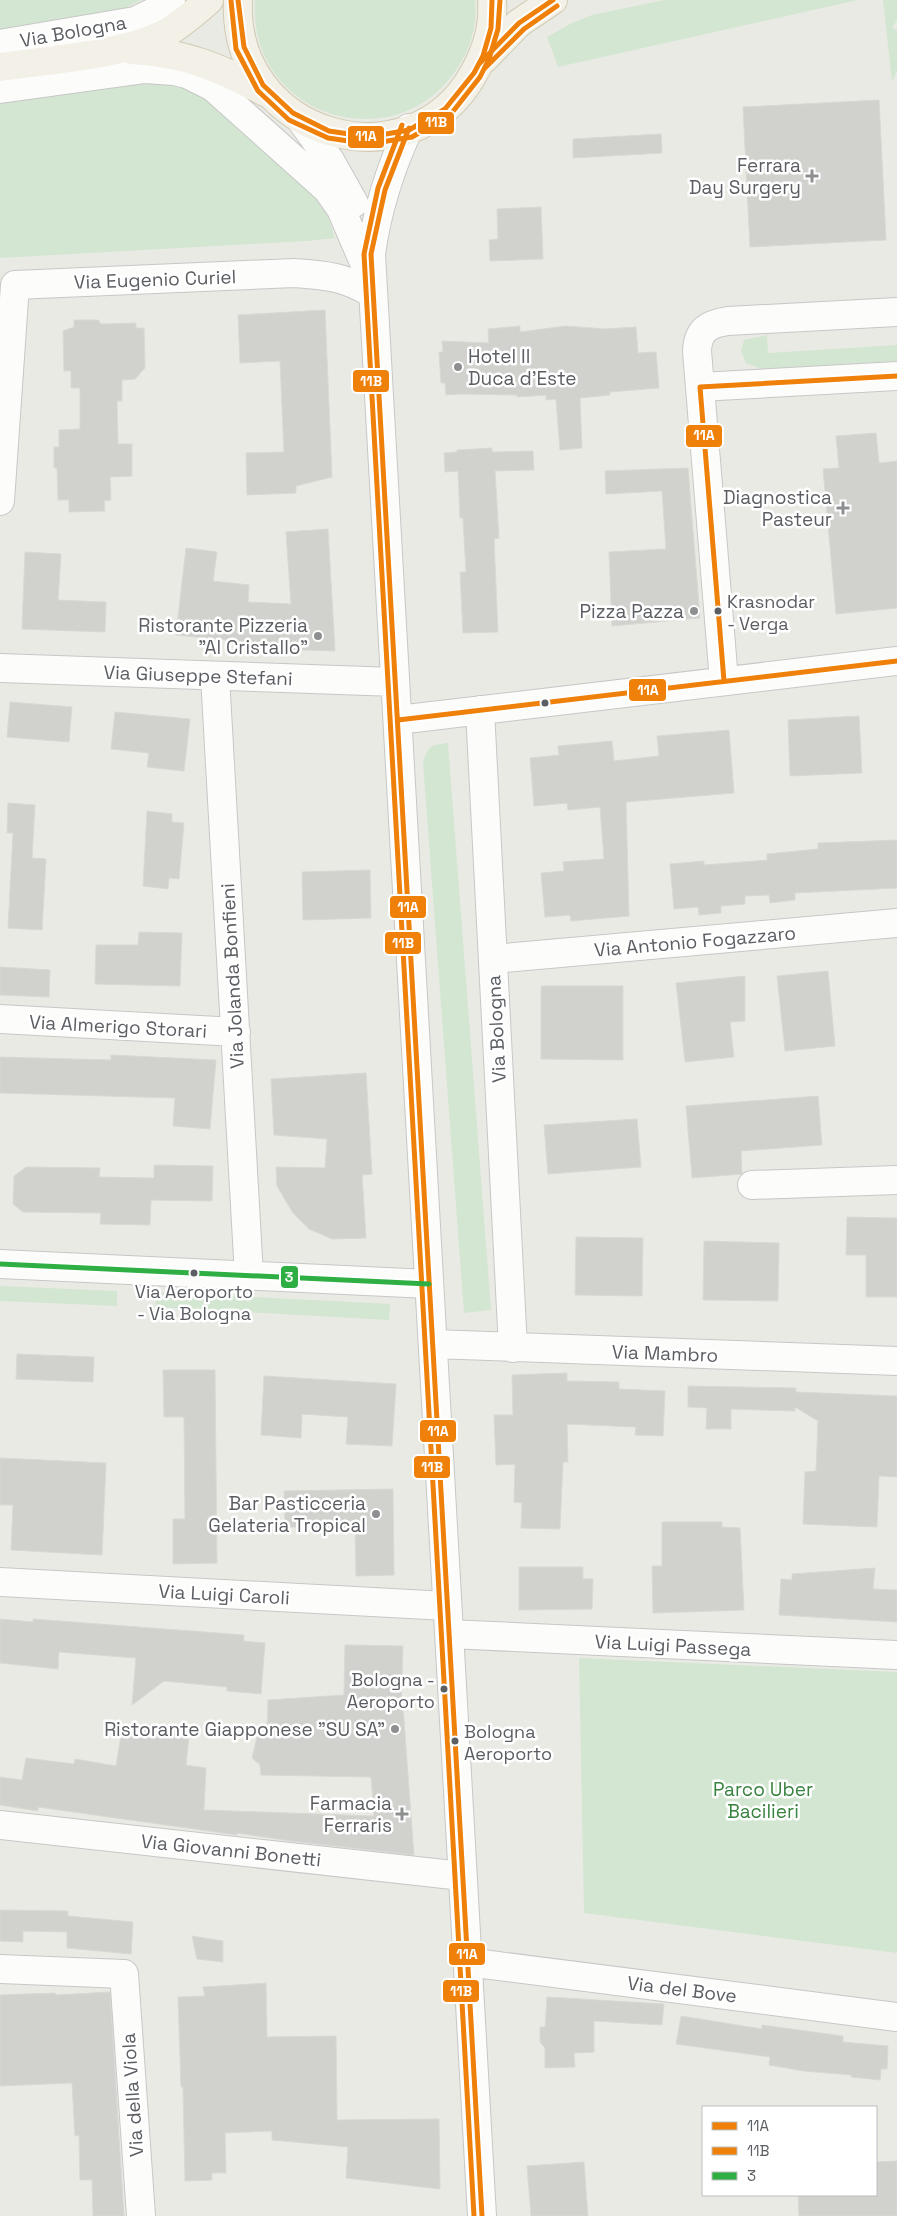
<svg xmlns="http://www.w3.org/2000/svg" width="897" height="2216" font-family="'Space Grotesk',sans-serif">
	<rect width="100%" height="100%" fill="#eaeae5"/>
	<!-- green -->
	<path fill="#d3e6d1" d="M0,0h141l-18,9 -123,23z
		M255,0h220c2,21 -3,45 -14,62 -59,103 -214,57 -206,-62z
		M664,0h194l-300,67 -11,-30 25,-14 20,-8z
		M883,0h14v20l-5,8 5,2v41l-5,11z
		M135,76l60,10 128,114 12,38 -28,3 -307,17v-162z
		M767,335l1,18 129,-8v16l-136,8 -15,-6 -5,-12 3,-11z
		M448,743l43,567 -27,3 -41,-550c5,-17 7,-18 25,-20z
		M0,1286l117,5v15l-117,-5z
		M157,1292l233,12 -1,16 -234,-13z
		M579,1658l318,14v281l-313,-40z"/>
	<!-- building -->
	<path fill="#d1d1ce" stroke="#dad8d4" d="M879,100l7,140 -136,7 -7,-140z
		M661,134l1,19 -89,5v-19z
		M541,207l2,52 -53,2 -1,-21 9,-1 -1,-30z
		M325,310l7,167 -36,9v7l-49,2 -1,-42 38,-1 -4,-91 -40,2 -2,-48z
		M74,320h24l3,4 35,-1v5h8l1,40 -10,11 -13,1v21h-5l1,43h14v32l-22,1 1,23 -7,1 1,10 -36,1v-12h-11l-1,-32h-3v-21h5v-17l21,-1v-41h-9v-17h-7l-1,-40 11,-4z
		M520,326v6l46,-6 39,3 31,-2 2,26 18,-1 3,36 -49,4v3l-30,3 2,50 -22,2 -4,-51 -10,1v-5l-29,2v-2l-57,-1 -14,1 -1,-12h-4l-2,-31h4l-1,-11 47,2 -1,-14z
		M876,433l3,30 18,-2v147l-61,6 -13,-145 16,-1 -3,-32z
		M492,448v4l41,-1 1,19 -39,1 4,67 -5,1 4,93 -35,1 -3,-61h6l-3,-54h-3l-2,-47 -13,1 -1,-19 13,-1v-2z
		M688,468l12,150 -88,8 -3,-74 57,-3 -4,-58 -56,3 -1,-23z
		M328,529l7,122 -90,-3 1,-6 -70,-7 10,-87 31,4 -4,29 36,4 -1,17 43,2 -5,-72z
		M25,552l36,2 -3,46 48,2 -1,30 -83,-3z
		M10,702l62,5 -3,35 -62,-5z
		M115,712l75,7 -6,52 -37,-4 2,-14 -38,-4z
		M859,716l3,57 -72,3 -2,-56z
		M729,730l5,63 -108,9 3,114 -58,5 -1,-6 -25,2 -4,-44 23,-2 -1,-9 41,-3 -4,-52 -32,3 -1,-7 -33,3 -4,-48 29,-3 -1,-9 54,-5 2,20 45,-5 -2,-20z
		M8,803l27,2 -3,53 14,1 -4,71 -34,-2 5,-95h-6z
		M147,811l25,3v8l12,1 -5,56 -10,-1 -1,11 -25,-3z
		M897,840v48l-102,5v7l-25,3 -1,-8 -24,1v8l-24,2v7l-22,2 -1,-8 -24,2 -4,-45 34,-3v4l63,-5v-6l51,-5v-6z
		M370,870l1,48 -68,2 -1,-48z
		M139,932l43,1 -2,53 -85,-2 1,-39h42z
		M0,967l50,3 -1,27 -49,-2z
		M828,971l7,75 -50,5 -8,-75z
		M745,976v45l-15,1 4,35 -49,5 -9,-79z
		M541,986h82v74l-82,-1z
		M111,1055l105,5 -6,69 -37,-3 2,-28 -175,-5v-36l111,3z
		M366,1073l6,101 -10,1 4,63 -34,1 -23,-10 -16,-16 -16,-27 -1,-19 49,1 2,-29 -53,-4 -3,-56z
		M818,1096l4,49 -81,6 1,23 -50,4 -6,-72z
		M637,1119l4,48 -93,7 -4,-49z
		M154,1165l59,1 -1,35 -61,-1 -1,25 -50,-1 1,-11 -78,-1 -10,-8 1,-28 12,-9 74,1 -1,9 55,1z
		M847,1217l50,1v79h-31v-42h-20z
		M576,1237l67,1 -1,58 -67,-1z
		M704,1241l75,2 -1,58 -75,-1z
		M17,1354l77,3 -1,25 -77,-3z
		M163,1370h52l2,193 -44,1v-45h12l-1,-102h-20z
		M567,1373v8l52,1v7l46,2 -2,45 -28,-1 1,-8 -69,-3 1,38h-5l-3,67 -39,-1 1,-25 -8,-1 1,-38 -19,1 -2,-50h19l-1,-40z
		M264,1376l132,8 -4,62 -46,-2 2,-27 -46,-3 -1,24 -40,-3z
		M688,1386l108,2v4l101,4v81l-18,-1 -2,51 -74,-3 2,-52 11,-1 2,-50 -23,-14v4l-64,-2v20h-25l1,-21 -19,-1z
		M0,1458l106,5 -4,92 -91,-5 2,-45h-13z
		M393,1489l1,86 -38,1 -1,-49h-70l-1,-36z
		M662,1522h60v5l18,1 4,82 -91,3 -1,-47h10z
		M519,1567h64v12h10l-1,30 -73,1z
		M875,1568l-2,21 24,1v32l-118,-7 2,-36 11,1v-6z
		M0,1619l33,3v-3l211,16v6l21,2 -4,51 -34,-3v-4l-63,-6 -32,24 4,-47 -77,-6 -1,17 -58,-6z
		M345,1645l58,1 -2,61h2l11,148 -123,-14 -54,-8v2l-199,-28v4l-38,-6v-28l22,3 4,-22 48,6 1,-5 41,7 5,-30h9l1,-12 59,2 -4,39 20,3 -2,42 170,6 -3,-39 -110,-2 -1,-10 -8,-7 6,-25h9l1,-33 76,-5z
		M0,1910l68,1v5l65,6 -2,32 -64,-6v-16l-44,-1v11l-23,-1z
		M192,1936l31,5v21l-26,-3z
		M266,1983l1,54 69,-1 1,84 102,-1 1,70 -94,-11 2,-31 -76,-7v-9l-47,2 1,40h-14v7l-27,1 -2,-94h-2l-3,-90 27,-1 -2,-9z
		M110,1992l14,224h-31l-1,-36h-12l-1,-45 -4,1 -3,-53 -72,3v-91l55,-2 1,2z
		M547,1997l117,7 -2,21 -68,-4v31l-20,1 1,14 -30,1v-20l-5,-6v-15h5z
		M681,2016l81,13v-4l81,11v6l45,4 -1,23h-6l-1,11 -29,-3 1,-2 -48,-4 -35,-6 1,-8 -94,-13z
		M897,2161v55h-98l-1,-21h78v-33z
		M584,2162l4,54h-57l-4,-50z"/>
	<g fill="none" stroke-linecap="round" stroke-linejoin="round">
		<!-- minor casing -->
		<g stroke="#c7c7c7" stroke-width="30">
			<path id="minor" d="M0,44l135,-23 25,-12 11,-9
				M0,89l145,-20 29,2 13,3 26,13 114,102 14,20 27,63
				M301,120l30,42 23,41
				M409,128c-19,41 -32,82 -38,126l111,1962
				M700,387l197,-11
				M0,501l15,-216 279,-12c32,2 52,4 79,21
				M0,668l395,14
				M215,676l34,600
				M724,681l-27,-330c1,-21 11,-27 31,-30l169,-9
				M480,710l33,638
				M398,720l499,-59
				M493,959l404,-36
				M0,1019l236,13
				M752,1185l145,-5
				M0,1264l429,20
				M433,1344l464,17
				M0,1582l447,24
				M449,1634l448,21
				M0,1825l462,51
				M467,1962l430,55
				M0,1969l124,5 17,242"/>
		</g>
		<!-- major casing -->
		<g stroke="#d1cbb4" stroke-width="30">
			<path id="major" d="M238,0c-7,136 172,189 236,73 13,-23 20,-47 18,-73
				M131,50c55,3 88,17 136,43
				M484,59l35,-36 34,-23
				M0,67c48,-7 124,-12 166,-34 16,-9 29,-21 43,-33"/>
		</g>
		<!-- minor -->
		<use href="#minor" stroke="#fcfcfb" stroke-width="28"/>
		<!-- major -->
		<use href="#major" stroke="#f2f0e7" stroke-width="28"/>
		<!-- bus-1 casing -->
		<g stroke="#fff" stroke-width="9">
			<path id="bus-1" d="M238,0l6,47 19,38 30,28 36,18 40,6 40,-7 36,-21 29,-36 9,-17 8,-28 1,-28
				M479,64l40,-41 34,-23
				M409,128l-24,62 -14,64 111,1962
				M724,681l-24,-294 197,-11
				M398,720l499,-59"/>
		</g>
		<!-- bus-2 casing -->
		<g stroke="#fff" stroke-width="9">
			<path id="bus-2" d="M231,1l5,48 22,42 31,29 39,18 41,6 43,-7 39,-23 29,-37 9,-18 9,-30 2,-29
				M484,69l40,-40 33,-23
				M402,125l-24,63 -14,66 110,1962"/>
		</g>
		<!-- bus-3 casing -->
		<g stroke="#fff" stroke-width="9">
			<path id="bus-3" d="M0,1264l429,20"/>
		</g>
		<!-- bus-1 -->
		<use href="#bus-1" stroke="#ef800a" stroke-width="5"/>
		<!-- bus-2 -->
		<use href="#bus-2" stroke="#ef800a" stroke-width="5"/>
		<!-- bus-3 -->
		<use href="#bus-3" stroke="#2eae43" stroke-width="5"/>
	</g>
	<!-- markers -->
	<g fill="#8d8f90" stroke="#fff" stroke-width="2">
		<path d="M809.5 168.5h5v5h5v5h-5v5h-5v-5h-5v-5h5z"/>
		<circle cx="458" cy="367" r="5"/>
		<path d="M840.5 500.5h5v5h5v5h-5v5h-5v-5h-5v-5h5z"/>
		<circle cx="694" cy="611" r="5"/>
		<circle cx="318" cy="636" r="5"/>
		<circle cx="376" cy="1514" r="5"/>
		<circle cx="395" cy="1729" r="5"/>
		<path d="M399.5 1806.5h5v5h5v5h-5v5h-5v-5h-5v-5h5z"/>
	</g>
	<g fill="#5b5e62" stroke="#fff" stroke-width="2">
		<circle cx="718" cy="611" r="4.5"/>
		<circle cx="545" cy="703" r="4.5"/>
		<circle cx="194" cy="1273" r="4.5"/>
		<circle cx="444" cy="1689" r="4.5"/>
		<circle cx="455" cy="1741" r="4.5"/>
	</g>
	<g text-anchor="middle" stroke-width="5" stroke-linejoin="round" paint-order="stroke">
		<!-- bus labels -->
		<g font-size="18" fill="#5b5e62" stroke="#fff" text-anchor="start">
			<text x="727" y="608">Krasnodar<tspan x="727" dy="22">- Verga</tspan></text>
			<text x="194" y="1298" text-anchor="middle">Via Aeroporto<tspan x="194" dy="22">- Via Bologna</tspan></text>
			<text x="435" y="1686" text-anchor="end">Bologna -<tspan x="435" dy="22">Aeroporto</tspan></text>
			<text x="464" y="1738">Bologna<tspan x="464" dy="22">Aeroporto</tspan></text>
		</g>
		<!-- street labels -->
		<g font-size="19" fill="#5b5e62" stroke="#fff">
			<text transform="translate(73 31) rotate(-10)" y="7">Via Bologna</text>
			<text transform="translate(155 279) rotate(-2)" y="7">Via Eugenio Curiel</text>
			<text transform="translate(198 675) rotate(2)" y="7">Via Giuseppe Stefani</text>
			<text transform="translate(695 941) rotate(-5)" y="7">Via Antonio Fogazzaro</text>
			<text transform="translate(232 976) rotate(-93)" y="7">Via Jolanda Bonfieni</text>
			<text transform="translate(118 1026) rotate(3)" y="7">Via Almerigo Storari</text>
			<text transform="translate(496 1029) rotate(-93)" y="7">Via Bologna</text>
			<text transform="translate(665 1353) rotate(2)" y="7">Via Mambro</text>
			<text transform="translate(224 1594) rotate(3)" y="7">Via Luigi Caroli</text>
			<text transform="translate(673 1645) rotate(3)" y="7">Via Luigi Passega</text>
			<text transform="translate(231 1850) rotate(6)" y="7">Via Giovanni Bonetti</text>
			<text transform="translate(682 1989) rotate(7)" y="7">Via del Bove</text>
			<text transform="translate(132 2095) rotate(-94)" y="7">Via della Viola</text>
		</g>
		<!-- poi labels -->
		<g font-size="19" fill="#5b5e62" stroke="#fff" text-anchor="end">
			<text x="801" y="172">Ferrara<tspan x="801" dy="22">Day Surgery</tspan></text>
			<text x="468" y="363" text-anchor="start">Hotel Il<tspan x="468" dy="22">Duca d'Este</tspan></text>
			<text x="832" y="504">Diagnostica<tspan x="832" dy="22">Pasteur</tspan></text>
			<text x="684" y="618">Pizza Pazza</text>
			<text x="308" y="632">Ristorante Pizzeria<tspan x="308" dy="22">"Al Cristallo"</tspan></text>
			<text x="366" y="1510">Bar Pasticceria<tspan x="366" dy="22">Gelateria Tropical</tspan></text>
			<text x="385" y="1736">Ristorante Giapponese "SU SA"</text>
			<text x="392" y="1810">Farmacia<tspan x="392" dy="22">Ferraris</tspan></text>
		</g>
		<!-- park labels -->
		<g font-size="19" fill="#398340" stroke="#fff">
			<text x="763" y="1796">Parco Uber<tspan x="763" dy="22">Bacilieri</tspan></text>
		</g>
	</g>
	<g stroke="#fff" stroke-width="2">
		<rect x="417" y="111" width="38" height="24" rx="5" fill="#ef800a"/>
		<rect x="347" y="125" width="38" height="24" rx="5" fill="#ef800a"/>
		<rect x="352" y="369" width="38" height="24" rx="5" fill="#ef800a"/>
		<rect x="685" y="424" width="38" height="24" rx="5" fill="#ef800a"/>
		<rect x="628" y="678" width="39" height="24" rx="5" fill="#ef800a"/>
		<rect x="389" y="895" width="38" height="24" rx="5" fill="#ef800a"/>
		<rect x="384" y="931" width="38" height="24" rx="5" fill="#ef800a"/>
		<rect x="280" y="1265" width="19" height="24" rx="5" fill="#2eae43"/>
		<rect x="419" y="1419" width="38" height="24" rx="5" fill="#ef800a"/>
		<rect x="413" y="1455" width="38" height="24" rx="5" fill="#ef800a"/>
		<rect x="448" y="1942" width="38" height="24" rx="5" fill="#ef800a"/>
		<rect x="442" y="1979" width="38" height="24" rx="5" fill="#ef800a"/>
	</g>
	<g font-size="14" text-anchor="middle" font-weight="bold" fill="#fff">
		<text x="436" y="127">11B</text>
		<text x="366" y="141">11A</text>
		<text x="371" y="386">11B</text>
		<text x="704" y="440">11A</text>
		<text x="648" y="695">11A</text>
		<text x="408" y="912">11A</text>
		<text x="403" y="948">11B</text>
		<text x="289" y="1282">3</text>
		<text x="438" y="1436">11A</text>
		<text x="432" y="1472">11B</text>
		<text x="467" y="1959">11A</text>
		<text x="461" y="1996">11B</text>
	</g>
	<!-- legend -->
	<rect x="702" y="2106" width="175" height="90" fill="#ffffff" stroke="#bdbfc0"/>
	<rect x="712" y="2122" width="25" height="8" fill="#ef800a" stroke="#bdbfc0"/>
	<text x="747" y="2131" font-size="15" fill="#5b5e62">11A</text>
	<rect x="712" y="2147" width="25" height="8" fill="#ef800a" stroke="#bdbfc0"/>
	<text x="747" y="2156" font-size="15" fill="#5b5e62">11B</text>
	<rect x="712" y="2172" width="25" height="8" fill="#2eae43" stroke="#bdbfc0"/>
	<text x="747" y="2181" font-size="15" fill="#5b5e62">3</text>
</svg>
